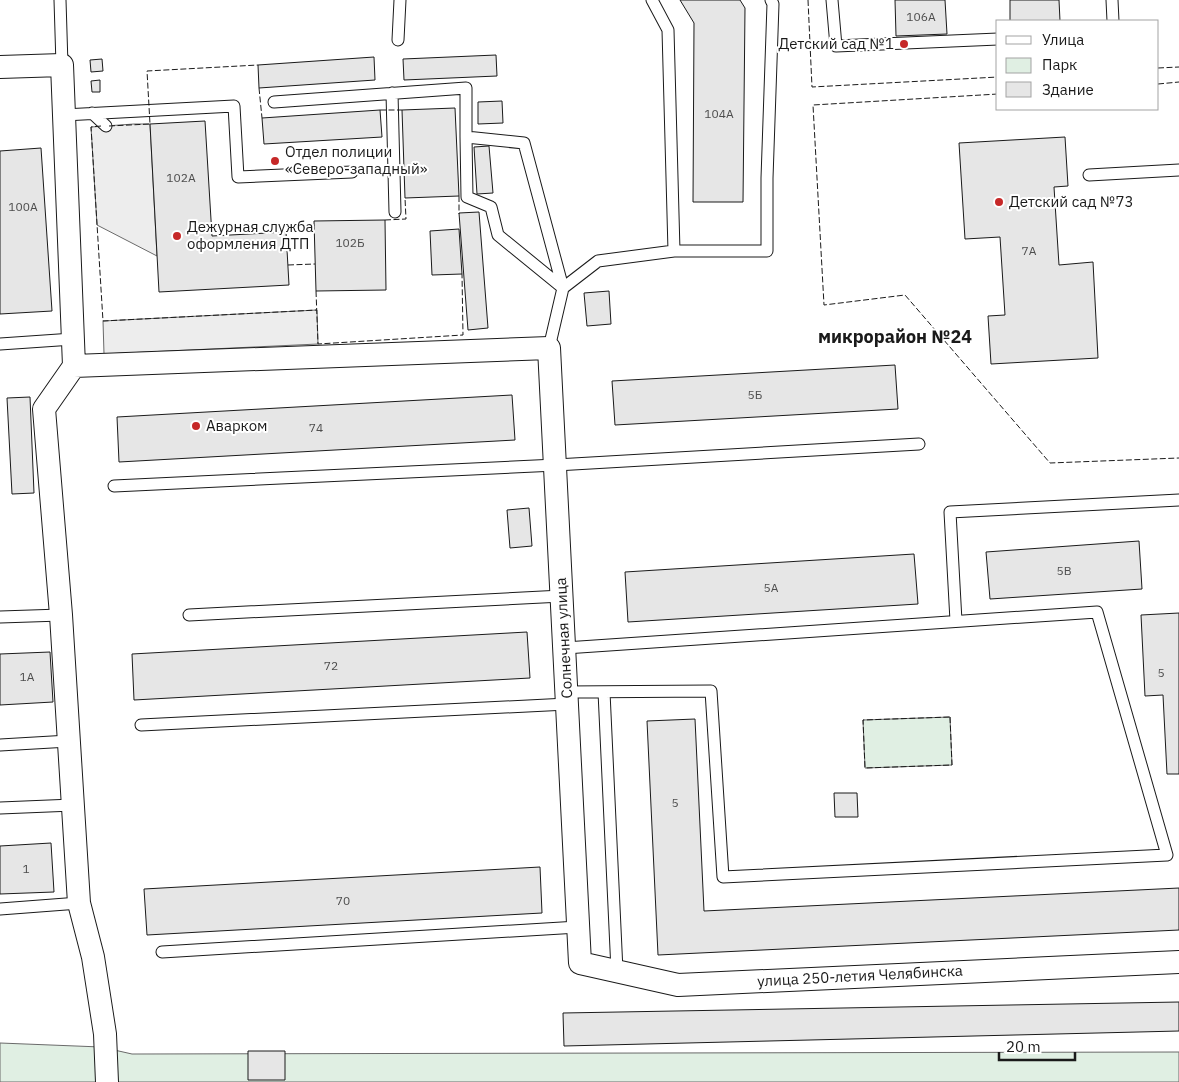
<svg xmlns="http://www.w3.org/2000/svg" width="1179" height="1082" font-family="'IBM Plex Sans',sans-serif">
	<rect width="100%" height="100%" fill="#fff"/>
	<!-- green -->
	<path fill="#e0efe3" stroke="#6a6a6a" d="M950,717l2,48 -87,3 -2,-48z
		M0,1043l101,4 31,7 1047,-2v30h-1179z"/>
	<!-- parking -->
	<path fill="#ededed" stroke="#6a6a6a" d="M134,124h16l7,132 -60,-31 -6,-98z
		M317,310l1,34 -214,10 -1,-33z"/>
	<!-- building -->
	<path fill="#e6e6e6" stroke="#1a1a1a" d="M680,0h60l5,8 -2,194h-50l1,-179z
		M895,0h50l2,34 -51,2z
		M1010,0h49l1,21h-50z
		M496,55l1,21 -93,4 -1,-21z
		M374,57l1,23 -116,8 -1,-23z
		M102,59l1,12 -12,1 -1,-12z
		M100,80v12h-8l-1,-11z
		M502,101l1,22 -25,1v-22z
		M455,108l4,88 -54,2 -3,-88z
		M380,110l2,27 -118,7 -2,-26z
		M205,121l7,115 74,-4 3,53 -130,7 -9,-168z
		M1065,137l3,49 -14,1 5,78 34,-3 5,96 -107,6 -3,-48 17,-1 -5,-78 -35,2 -6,-96z
		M489,146l4,47 -16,1 -3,-47z
		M41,148l11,163 -52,3v-163z
		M479,212l9,116 -20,2 -9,-117z
		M385,220l1,70 -70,1 -2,-70z
		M459,229l3,45 -30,1 -2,-44z
		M609,291l2,33 -24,2 -3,-33z
		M895,365l3,44 -283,16 -3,-44z
		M512,395l3,45 -396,22 -2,-45z
		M30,397l4,96 -22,1 -5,-96z
		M529,508l3,38 -22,2 -3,-38z
		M1139,541l3,48 -152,10 -4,-47z
		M914,554l4,50 -290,18 -3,-50z
		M1179,613v161h-12l-4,-79 -18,1 -4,-81z
		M527,632l3,46 -396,22 -2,-46z
		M50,652l3,50 -53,3v-51z
		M695,719l9,192 475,-23v42l-521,25 -11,-234z
		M834,793h23l1,24h-23z
		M51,843l3,49 -54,2v-48z
		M540,867l2,46 -395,22 -3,-46z
		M1179,1002v29l-615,15 -1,-33z
		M248,1051h37v29h-37z"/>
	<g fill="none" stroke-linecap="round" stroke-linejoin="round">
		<!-- lane casing -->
		<g stroke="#1a1a1a" stroke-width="13">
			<path id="lane" d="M60,0l2,65
				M652,0l16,30 6,221
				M832,0l4,46 162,-7
				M1112,0l1,21
				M398,40l2,-40
				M392,93l3,119
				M274,102l192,-14v49l58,6 39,145
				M92,113l14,13
				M64,115l170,-9 4,71 114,-5
				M466,137l1,60 24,10 7,28 65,53
				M1089,175l90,-5
				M0,344l73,-5
				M549,348l14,-60 35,-27 76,-10h93v-73l6,-174 -2,-4
				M114,486l442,-21 363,-21
				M189,615l373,-19
				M0,617l61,-2
				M956,621l-6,-109 229,-12
				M565,648l532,-36 70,243 -444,22 -12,-186 -145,1
				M604,692l13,279
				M141,725l426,-21
				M0,745l69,-4
				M0,808l73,-3
				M0,909l79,-6
				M162,952l416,-25"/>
		</g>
		<!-- street casing -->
		<g stroke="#1a1a1a" stroke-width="24">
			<path id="street" d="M0,67l62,-2 12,301 -30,43 17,206 18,288 14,54 12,77 2,48
				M74,366l475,-18 31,615 98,22 501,-23"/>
		</g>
		<!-- lane -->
		<use href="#lane" stroke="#fff" stroke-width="11"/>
		<!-- street -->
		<use href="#street" stroke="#fff" stroke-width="22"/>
		<!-- fence -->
		<path stroke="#1a1a1a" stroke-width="1" stroke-dasharray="6 2.5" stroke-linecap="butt" d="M808,0l4,87 186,-10
			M1158,68l21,-1
			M1158,84l21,-2
			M259,88l3,30
			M998,94l-185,11 11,200 81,-10 145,168 129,-5
			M380,110h22
			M101,126l-10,1 12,194 214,-11
			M109,126l41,-2 -3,-53 111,-6
			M459,196v18
			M385,220l21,-1 -1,-21
			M288,265l27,-1
			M316,291l2,53 145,-9 -1,-61
			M950,717l2,48 -87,3 -2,-48z"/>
	</g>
	<!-- markers -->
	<g fill="#c62828" stroke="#fff" stroke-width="2">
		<circle cx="904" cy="44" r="5"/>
		<circle cx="275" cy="161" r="5"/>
		<circle cx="999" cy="202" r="5"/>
		<circle cx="177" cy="236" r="5"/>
		<circle cx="196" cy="426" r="5"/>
	</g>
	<g text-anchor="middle" stroke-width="4" stroke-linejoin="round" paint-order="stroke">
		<!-- number labels -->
		<g font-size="12" fill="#4d4d4d">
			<text x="921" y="21">106А</text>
			<text x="719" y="118">104А</text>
			<text x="181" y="182">102А</text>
			<text x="23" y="211">100А</text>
			<text x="350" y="247">102Б</text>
			<text x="1029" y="255">7А</text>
			<text x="755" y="399">5Б</text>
			<text x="316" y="432">74</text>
			<text x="1064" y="575">5В</text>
			<text x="771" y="592">5А</text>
			<text x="331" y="670">72</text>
			<text x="1161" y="677">5</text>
			<text x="27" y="681">1А</text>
			<text x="675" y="807">5</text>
			<text x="26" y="873">1</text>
			<text x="343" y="905">70</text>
		</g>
		<!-- poi labels -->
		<g font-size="15" fill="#1a1a1a" stroke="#fff" text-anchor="start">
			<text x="894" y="49" text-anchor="end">Детский сад №1</text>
			<text x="285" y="157">Отдел полиции<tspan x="285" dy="17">«Северо-западный»</tspan></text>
			<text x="1009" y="207">Детский сад №73</text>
			<text x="187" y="232">Дежурная служба<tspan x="187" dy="17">оформления ДТП</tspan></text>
			<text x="206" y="431">Аварком</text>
		</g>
		<!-- street labels -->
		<g font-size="15" fill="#1a1a1a" stroke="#fff">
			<text transform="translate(564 638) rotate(-93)" y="5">Солнечная улица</text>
			<text transform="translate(860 976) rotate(-3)" y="5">улица 250-летия Челябинска</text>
		</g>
		<!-- quarter labels -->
		<g font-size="18" font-weight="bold" fill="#1a1a1a" stroke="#fff">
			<text x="895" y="343">микрорайон №24</text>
		</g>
	</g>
	<!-- legend -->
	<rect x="996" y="20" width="162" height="90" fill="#ffffff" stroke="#a3a3a3"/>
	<rect x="1006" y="36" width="25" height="8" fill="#ffffff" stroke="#a3a3a3"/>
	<text x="1042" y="45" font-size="15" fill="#1a1a1a">Улица</text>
	<rect x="1006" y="58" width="25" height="15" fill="#e0efe3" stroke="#a3a3a3"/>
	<text x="1042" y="70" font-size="15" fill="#1a1a1a">Парк</text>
	<rect x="1006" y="82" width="25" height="15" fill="#e6e6e6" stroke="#a3a3a3"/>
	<text x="1042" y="95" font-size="15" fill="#1a1a1a">Здание</text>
	<!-- scale -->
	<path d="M999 1052v8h76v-8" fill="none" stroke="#1a1a1a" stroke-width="2.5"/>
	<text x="1006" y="1052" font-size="15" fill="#1a1a1a" stroke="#ffffff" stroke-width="4" paint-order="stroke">20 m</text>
</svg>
